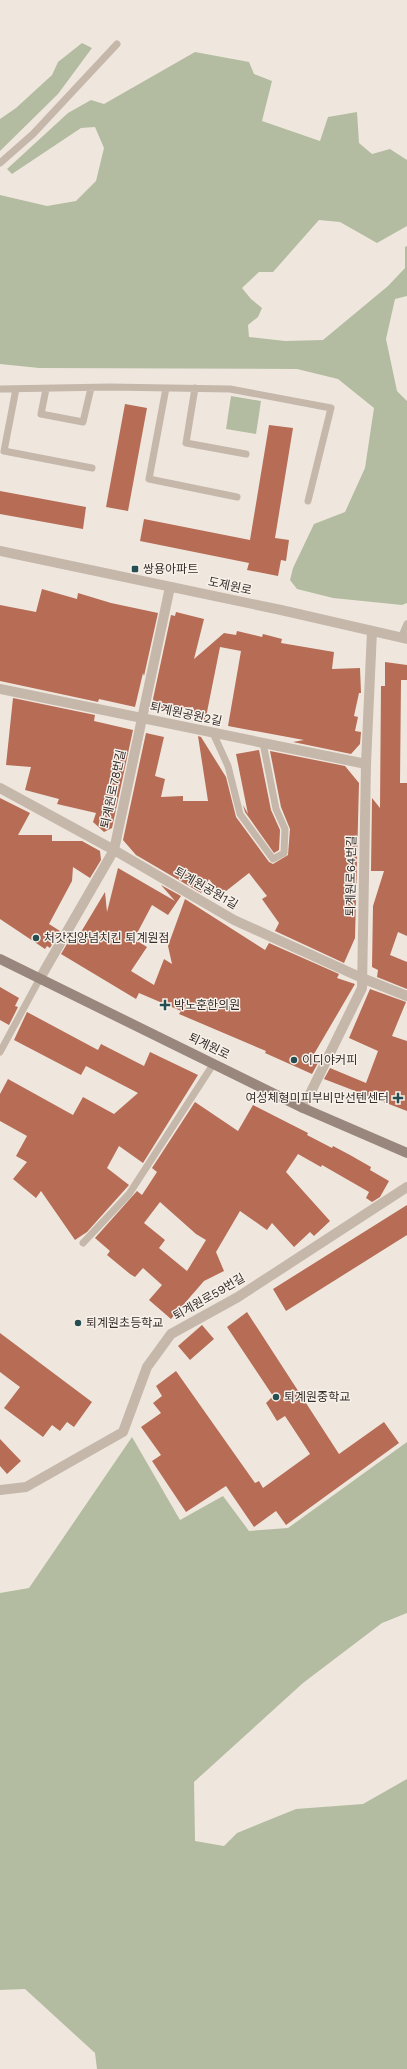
<svg xmlns="http://www.w3.org/2000/svg" width="407" height="2069" font-family="'Work Sans','Noto Sans KR',sans-serif">
	<rect width="100%" height="100%" fill="#efe7de"/>
	<!-- green -->
	<path fill="#b3bca0" d="M82,43l10,5 -34,46 -58,57v-32l16,-11 36,-33 6,-13z
		M195,52l54,10 5,12 18,7 -10,40 58,20 8,-24 29,-5 2,31 13,11 18,-5 17,11v66l-30,17 -37,-21 -21,-2 -46,52h-14l-17,16 9,11 11,9 -4,9 -10,8 1,12 36,4 38,-1 65,-54 17,-18v-21l2,-1v50l-12,3 -9,40 11,52 10,10v202l-5,2 -69,-7 -36,-9 -7,-9 3,-12 21,-44 31,-12 20,-44 9,-60 -36,-29 -41,-10 -258,-1 -39,-4v-169l47,11 29,-5 20,-20 8,-33 -9,-21 -14,1 -69,46 -5,-5 61,-56 23,-13 13,4z
		M231,396l30,5 -5,33 -30,-5z
		M132,1437l48,83 43,-24 26,35 39,-3 119,-86v171l-25,10 -79,60 -109,99 1,59 29,5 13,-13 59,-24 67,-5 44,-25v290h-310l-2,-16 -70,-64 -25,1v-397l29,-5z"/>
	<!-- building -->
	<path fill="#b66c55" fill-rule="evenodd" d="M125,404l22,4 -19,103 -22,-4z
		M269,425l24,3 -18,110 14,2 -3,21 -5,-1 -3,16 -31,-6 2,-7 -109,-22 4,-22 106,21z
		M0,491l86,16 -3,22 -83,-15z
		M42,589l35,10 1,-6 33,10 47,10 -14,63 -1,-3 -8,34 -36,-8 -1,3 -98,-21v-76l36,7z
		M176,612l28,7 -10,40 30,-26 12,2 1,-4 25,6 1,-3 19,5 -1,4 53,9 -2,17 28,-1 1,25h-2l-5,23 4,1 -3,14 6,1 -1,12 -9,10 -58,-12 11,-2 -76,-14 13,-75 -21,-4 -15,75 -10,-2 -2,-13 -10,1v4l-27,-5 -3,-8 18,-84 4,1z
		M385,662l22,3v15h-6l-1,103h7v153l-9,-4 -8,23 17,7v27l-30,-12 1,-7 -6,-3 1,-61 11,-35h-13l1,-73 8,10 1,-122h4z
		M13,698l82,17 -1,6 39,9 -21,98 -8,4 -11,-10 3,-9 -39,-9 2,-5 -34,-9 6,-23 -25,-2z
		M146,733l18,4 -9,39 10,3 -4,18 22,-1v5h25l-10,-65 3,1 25,40 10,40 33,45 4,2 15,-9 2,-26 -9,-22 -11,-56 75,15 14,17 -4,155 -11,25 -69,-32 4,-8 -17,-24 5,-3 -18,-23 -28,22 -12,-16 -8,14 -65,-38 -13,-15z
		M259,750l12,60 9,20 -1,20 -5,3 -29,-41 -2,-7 5,9 -12,-60z
		M0,798l30,15 -12,22h34v6h30l18,10 1,9 -11,18 -17,-11 -1,14 -23,43 11,7 -10,17 -3,-2 -2,3 -45,-30z
		M118,868l57,33 -14,-16 20,11 -13,19 -16,-10 -18,34 13,8 -16,24 23,14 10,-26 8,5 -4,-18 17,-47 80,51 4,-7 70,31 -2,4 18,6 -41,70 4,2 -3,6 3,1 -6,11 -47,-21 1,-2 -87,-37 2,-3 -42,-18 -3,6 -75,-45 9,-15 5,3 30,-50 2,20z
		M0,987l19,11 -4,8 3,1 -9,18 -9,-5z
		M370,989l36,13 -14,34 15,5v70l-83,-32 6,-11 36,15 12,-32 -29,-13z
		M27,1012l71,38 3,-6 43,22 6,-14 48,23 -55,88 -24,-17 -12,22 22,17 -42,47 -12,8 -34,-49 -5,7 -23,-19 14,-17 -11,-6 11,-20 -27,-15v-27l8,-15 65,36 10,-18 31,17 24,-21 -52,-27 -5,9 -67,-35z
		M195,1102l43,29 15,-26 55,28 -1,2 25,13 1,-2 17,9 21,12 -1,3 19,11 -9,16 -8,5 -6,-4 3,-6 -47,-27 -1,2 -23,-13 -12,18 44,49 -16,15 -4,-4 -16,15 -22,-24 -5,7 -27,-19 -24,41 8,19 -20,10 -33,38 -22,-19 13,-15 -19,-17 -8,9 -5,-3 -23,-19 3,-4 -15,-13 42,-47 5,4 15,-23 -5,-4zM160,1202l36,32 10,6 -19,31 -28,-23 6,-8 -21,-17z
		M407,1205v30l-121,76 -13,-22z
		M247,1312l92,142 45,-32 15,21 -113,82 -10,-14 -22,16 -28,-41 -40,26 -34,-51 9,-6 -20,-28 20,-14 -8,-10 9,-7 -6,-10 20,-15 79,112 4,-2 4,7 47,-34 -25,-38 -8,5 -11,-18 7,-7 -46,-69z
		M202,1325l12,14 -24,21 -12,-14z
		M0,1333l92,69 -18,25 -7,-5 -7,9 -8,-6 -9,12 -39,-29 16,-21 -20,-15z
		M0,1439l21,22 -14,13 -7,-8z"/>
	<g fill="none" stroke-linecap="round" stroke-linejoin="round">
		<!-- lane -->
		<path stroke="#c6b7ab" stroke-width="7" d="M0,163l33,-29 84,-90
			M166,388l-17,91 88,18
			M195,388l-9,55 60,11
			M0,389l110,-2 120,2 101,19 -23,93
			M16,389l-12,62 88,17
			M46,389l-5,25 42,8 8,-34
			M401,638l6,-14
			M213,733l15,33 12,48 33,45 11,-6 1,-24 -9,-20 -13,-66
			M0,1052l39,-72
			M83,1243l46,-49 85,-131"/>
		<!-- street -->
		<path stroke="#c6b7ab" stroke-width="10" d="M0,551l281,59 126,29
			M0,689l366,75
			M0,788l114,62 120,70 128,58 45,18
			M39,980l75,-130 56,-263
			M303,1108l59,-120 4,-224 6,-133
			M0,1490l26,-3 97,-55 24,-65 24,-33 67,-37 169,-110"/>
		<!-- secondary -->
		<path stroke="#99877d" stroke-width="10" d="M0,959l303,149 104,45"/>
	</g>
	<!-- markers -->
	<g fill="#244e51" stroke="#f7f1ea" stroke-width="1.5">
		<rect x="131" y="565" width="8" height="8" rx="2"/>
		<circle cx="36" cy="938" r="4"/>
		<path d="M163 999h4v4h4v4h-4v4h-4v-4h-4v-4h4z"/>
		<circle cx="294" cy="1060" r="4"/>
		<path d="M396 1092h4v4h4v4h-4v4h-4v-4h-4v-4h4z"/>
		<circle cx="78" cy="1323" r="4"/>
		<circle cx="276" cy="1397" r="4"/>
	</g>
	<g text-anchor="middle" stroke-width="3" stroke-linejoin="round" paint-order="stroke">
		<!-- poi labels -->
		<g font-size="12" fill="#352d2a" stroke="#f7f1ea" text-anchor="start">
			<text x="143" y="573">쌍용아파트</text>
			<text x="44" y="942">처갓집양념치킨 퇴계원점</text>
			<text x="174" y="1009">박노훈한의원</text>
			<text x="302" y="1064">이디야커피</text>
			<text x="389" y="1102" text-anchor="end">여성체형미피부비만선텐센터</text>
			<text x="86" y="1327">퇴계원초등학교</text>
			<text x="284" y="1401">퇴계원중학교</text>
		</g>
		<!-- street labels -->
		<g font-size="12" fill="#352d2a" stroke="#f7f1ea">
			<text transform="translate(230 586) rotate(12)" y="4">도제원로</text>
			<text transform="translate(186 714) rotate(12)" y="4">퇴계원공원2길</text>
			<text transform="translate(113 789) rotate(-78)" y="4">퇴계원로78번길</text>
			<text transform="translate(351 876) rotate(-89)" y="4">퇴계원로64번길</text>
			<text transform="translate(206 888) rotate(30)" y="4">퇴계원공원1길</text>
			<text transform="translate(209 1046) rotate(26)" y="4">퇴계원로</text>
			<text transform="translate(209 1297) rotate(-30)" y="4">퇴계원로59번길</text>
		</g>
	</g>
</svg>
